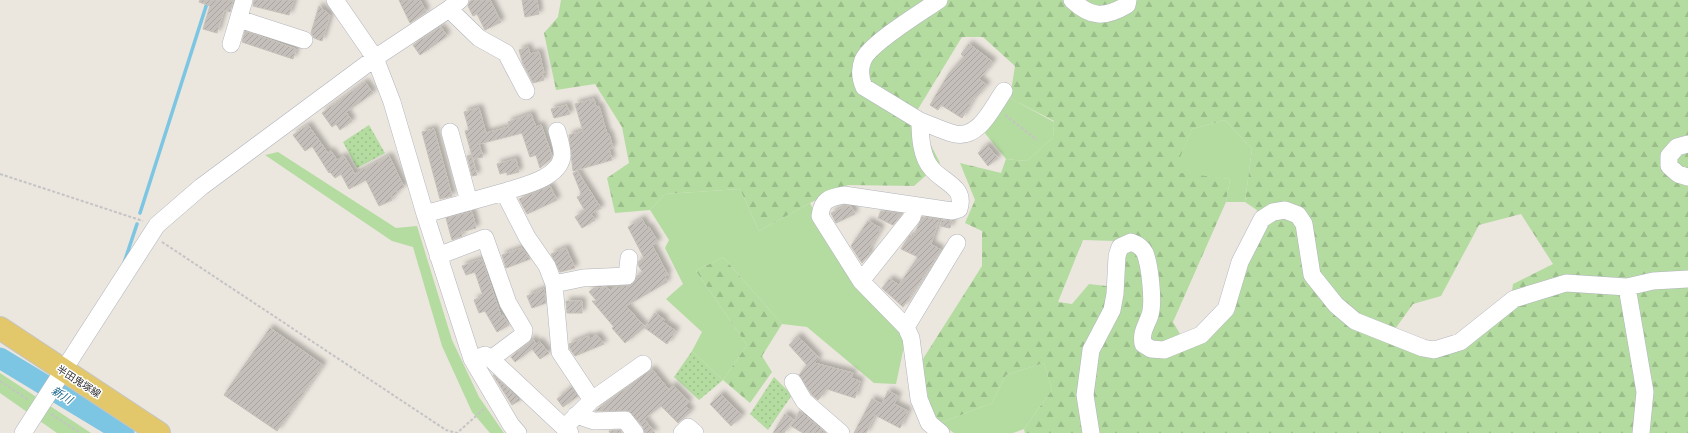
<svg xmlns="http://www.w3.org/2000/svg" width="1688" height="433" font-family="'Titillium Web','Noto Sans JP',sans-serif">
	<defs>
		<pattern id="forest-firs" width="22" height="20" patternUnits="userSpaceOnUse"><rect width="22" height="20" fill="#b4dca0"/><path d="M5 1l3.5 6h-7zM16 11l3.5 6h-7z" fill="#9bbd8a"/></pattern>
		<pattern id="garden-dots" width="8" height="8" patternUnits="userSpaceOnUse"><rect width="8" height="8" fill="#b4dca0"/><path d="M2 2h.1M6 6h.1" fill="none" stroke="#9bbd8a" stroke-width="1.8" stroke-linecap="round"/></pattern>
		<pattern id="building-hatch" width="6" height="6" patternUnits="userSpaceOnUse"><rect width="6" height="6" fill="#c4bfba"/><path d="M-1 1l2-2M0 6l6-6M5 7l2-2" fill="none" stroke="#a9a4a0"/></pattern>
		<filter id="shadow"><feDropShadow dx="3.5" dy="-3.5" stdDeviation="2" flood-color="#0004"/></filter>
	</defs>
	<rect width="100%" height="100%" fill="#ebe6de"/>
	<!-- grass -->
	<path fill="#b4dca0" d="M1010,98l44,24 -1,15 -26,24 -21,-2 -22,-27z
		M1225,120l27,29 -7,53h-19l4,-23 -57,-6 19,-44z
		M278,152l118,76 21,-2 35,114 27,57 25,36h-14l-18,-21 -30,-66 -29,-99 -21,-6 -127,-86z
		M740,189l19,42 51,-28 34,67 62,67 -10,47 -22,-1 -67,-56 -25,-3 -59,-67 -27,14 51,74 -24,35 -31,-29 10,-19 -36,-33 17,-15 -18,-36 4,-8 -19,-30 15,-16z
		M1044,363l8,27 -28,39 -11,4h-59l-14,-10 52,-20 14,-28z
		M0,373l91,60h-34l-57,-40z"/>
	<!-- forest -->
	<path fill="url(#forest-firs)" fill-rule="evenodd" d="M561,0h1127v433h-663l-1,-4 28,-39 -8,-27 -38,12 -14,28 -52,20 -10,-16 -9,-45 61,-96v-35l-17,-8 10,-23 -15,-37 41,10 5,-14 21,2 26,-24 1,-16 -44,-23 5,-32 -32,-29h-21l-47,77 25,49 -26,23 -66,-1 -38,18 -51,28 -19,-42 -75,5 -15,16 -35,3 -8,-35 22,-15 -7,-36 -27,-43 -39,6 -12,-57 14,-16zM1225,120l27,29 -7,53 12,8 -27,102 -47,27 -10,-17 53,-120 4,-23 -56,-7 18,-43zM1521,214l32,50 -40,20 -4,26 -81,45 -38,-19 23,-32 28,-8 38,-71zM1083,240l32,1v46l-26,-3 -17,20 -14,-2z
		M723,257l59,67 -20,32 10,16 -22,31 -27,-23 24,-35 -51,-74z"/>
	<!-- garden -->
	<path fill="url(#garden-dots)" d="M369,125l16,28 -28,15 -14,-26z
		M692,351l31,29 -24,20 -25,-23z
		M774,377l18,18 -24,35 -18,-16z"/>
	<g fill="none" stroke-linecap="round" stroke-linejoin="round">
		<!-- stream -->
		<path stroke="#7cc6e3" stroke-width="3.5" d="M140,213l68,-213
			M124,263l13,-39"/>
		<!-- river -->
		<path stroke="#7cc6e3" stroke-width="21" d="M0,358l124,75"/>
	</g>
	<!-- building -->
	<path fill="url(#building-hatch)" stroke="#c6c1b8" filter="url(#shadow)" d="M200,0h33l-3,12 -6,-2 -7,23 -14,-4 7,-23 -11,-4z
		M254,0h40l-5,15 -36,-9z
		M399,0h21l6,12 -16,11z
		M473,0h17l11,22 -16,8 -8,-16 -4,2 -5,-10 2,-5z
		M522,0h15l2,14 -14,3z
		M319,6l11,9 -8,26 -8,-3 -3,-5z
		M441,27l6,9 -27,19 -7,-10z
		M245,31l51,18 -3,10 -51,-17z
		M969,44l24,18 -14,17 8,6 -11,12 -1,-1 -13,22 -21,-13 -3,5 -8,-5 19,-32 15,-16 -3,-3z
		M528,47l2,7 9,-2 5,21h-2l2,7 -11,3 -10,-19 -4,-14z
		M365,82l8,11 -27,19 6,9 -12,9 -4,-6 -4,3 -10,-14z
		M594,99l2,8 3,-1 8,28h2l4,14 -4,1 3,11 -39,11 -4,-36 14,-4 -8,-27z
		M567,105l3,9 -16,4 -3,-9z
		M479,108l7,25 23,-6 -1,-5 23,-8 5,13 5,-2 11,31 -2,3 -10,9 -4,-13 -6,2 -8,-24 -43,11 4,13 -10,2 -8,-28 4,-1 -5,-18z
		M308,125l20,28 3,-2 6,9 7,-4 11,18 34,-18 15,31 -8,5 1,2 -6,3 1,3 -13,6 -13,-26 -17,9 -8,-15 -6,4 -5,-6 -1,1 -17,-27 -7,5 -12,-16z
		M434,129l18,67 -12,3 -18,-67z
		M987,145l11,13 -10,8 -10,-13z
		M471,155l6,20 -5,1 -5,-20z
		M516,159l3,13 -12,3v-3l-7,2 -3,-10z
		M577,171l24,37 -10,6 4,6 -13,8 -7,-11 10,-6 -8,-14 3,-1 1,-3 -8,-20z
		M550,186l7,14 -30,14 -8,-15z
		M847,206h4l4,8 -19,9 -5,-10z
		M881,211l18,2 2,1 -8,11 -15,-7z
		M472,212l4,16 -15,4 1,4 -10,4 -6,-22z
		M922,217l17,2 -8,25 10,6 -38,57 -21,-19 8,-9 9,6 19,-28 -17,-8 9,-14 3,2z
		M642,219l5,9 2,-1 9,15 -6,3 16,30 -3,1 2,6 -41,24 19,21 -20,16 -13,-15 2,-1 -22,-26h5l-8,-9 5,-4 13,-1 3,4 8,-5 14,-1 5,-9 6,-3 -5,-8 1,-4 5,-3 -16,-31z
		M942,220l10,1 -2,7 -10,-2z
		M868,221l13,7 -13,23 2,2 -8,10 -11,-17z
		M522,248l8,11 -24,9 -4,-13z
		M566,248l9,20 -15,4 -9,-18z
		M482,259l19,57 2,-1 6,10 -12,7 -12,-21 -6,2 -5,-13 9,-4 -8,-24 -9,3 -4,-9z
		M544,289l2,14 -14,5 -5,-12z
		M566,301h16v12h-15z
		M655,313l10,7 -2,2 13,9 -9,13 -22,-16z
		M270,328l53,37 -46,66 -53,-36z
		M597,335l7,9 -29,12 -5,-7 -1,-5 20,-8 1,3z
		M798,336l21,22 -5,5 39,10 -2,5 9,3 -5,17 -28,-9 -9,11 -6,-5 -13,-20 8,-10 -18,-20z
		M532,338l4,6 3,-3 10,12 -9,6 -8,-10 -17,13 -4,-5 18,-14z
		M652,369l17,21 4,-5 16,17 -4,3 6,6 -13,12 -17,-17 -17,13 11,14h-10l-2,-6 -14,-16h-34z
		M493,375h1l26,25 -8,5z
		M572,387l6,9 -15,11 -6,-8z
		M888,391l10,5 -4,8 14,7 -8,17 -25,-13 -9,18h-12l18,-34 10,5z
		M721,394l21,22 -11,10 -21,-22z
		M800,411l26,22h-23l-12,-7z
		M785,414l8,5 -9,14h-11z
		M620,430l2,3h-12l-1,-2z"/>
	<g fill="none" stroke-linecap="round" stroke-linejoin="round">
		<!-- minor casing -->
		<g stroke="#b2b4bd" stroke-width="18">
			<path id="minor" d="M335,0l40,58 17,44 33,112 47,145 39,66 7,8
				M939,0c-17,12 -69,43 -76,60 -4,10 -3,18 1,27l56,34c0,15 1,36 12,48 12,14 34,18 27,40l-7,2 -108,-16c-15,3 -22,4 -24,21l41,65 45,46 5,11 8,61 10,24 12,10
				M1072,0c19,18 33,18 55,5l1,-5
				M449,9l30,29 27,15 20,38
				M239,19l65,21
				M231,44l13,-44
				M920,121c11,4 23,10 35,13 24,5 37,-26 49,-43
				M450,132l19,70
				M1688,144l-11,3 -8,9v10l9,8 10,3
				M504,192c18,-6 54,-13 58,-35 1,-7 -3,-19 -5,-26
				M425,214l79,-22 23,45 20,29 7,18 6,68 32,48 -27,27
				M438,256l47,-18 23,65 16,27 -1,5 -32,24
				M861,281l51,-64 3,-11
				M554,284l29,-6 44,-2 2,-18
				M1627,287l18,105 -4,41
				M906,327l51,-84
				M482,356l3,-1 6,4 79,74
				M793,382l11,19 37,32
				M592,400l51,-36
				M576,415l18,6 31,-1 10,13
				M23,433l134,-208 44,-38 174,-129 74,-49 11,-9
				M682,433l6,-6 7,6
				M1091,433l-6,-38 6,-45 21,-40 3,-16 2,-38 3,-9 11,-5c6,2 11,5 14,11 5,13 9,49 5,62 -4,12 -9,16 -7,29l8,5 13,1 37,-15 25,-26 14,-47 22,-43 11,-7 12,-2 13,5 6,9 8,51 24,30 19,16 68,27 11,2 26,-8 54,-43 52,-16 61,4 26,-6 35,-2"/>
		</g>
		<!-- major casing -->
		<g stroke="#c4c4c4" stroke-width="24">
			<path id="major" d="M0,328l159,105"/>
		</g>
		<!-- path -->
		<path stroke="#c4c4c4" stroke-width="2" stroke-dasharray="3 2" stroke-linecap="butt" d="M1005,115l32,25
			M0,174l143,47
			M162,242l284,188 11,3 28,-25
			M0,381l29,19
			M51,414l29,19"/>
		<!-- minor -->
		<use href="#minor" stroke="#fff" stroke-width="17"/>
		<!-- major -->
		<use href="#major" stroke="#e3c86b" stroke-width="22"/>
	</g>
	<g text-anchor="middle" stroke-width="3" stroke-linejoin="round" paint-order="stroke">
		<!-- street labels -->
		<g font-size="10" fill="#2b2b2b" stroke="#fff">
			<text transform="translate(79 381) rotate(33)" y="4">半田鬼塚線</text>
		</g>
		<!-- water labels -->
		<g font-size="11" font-style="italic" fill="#1b668e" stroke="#fff">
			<text transform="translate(62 395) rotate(31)" y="4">新川</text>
		</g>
	</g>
</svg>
